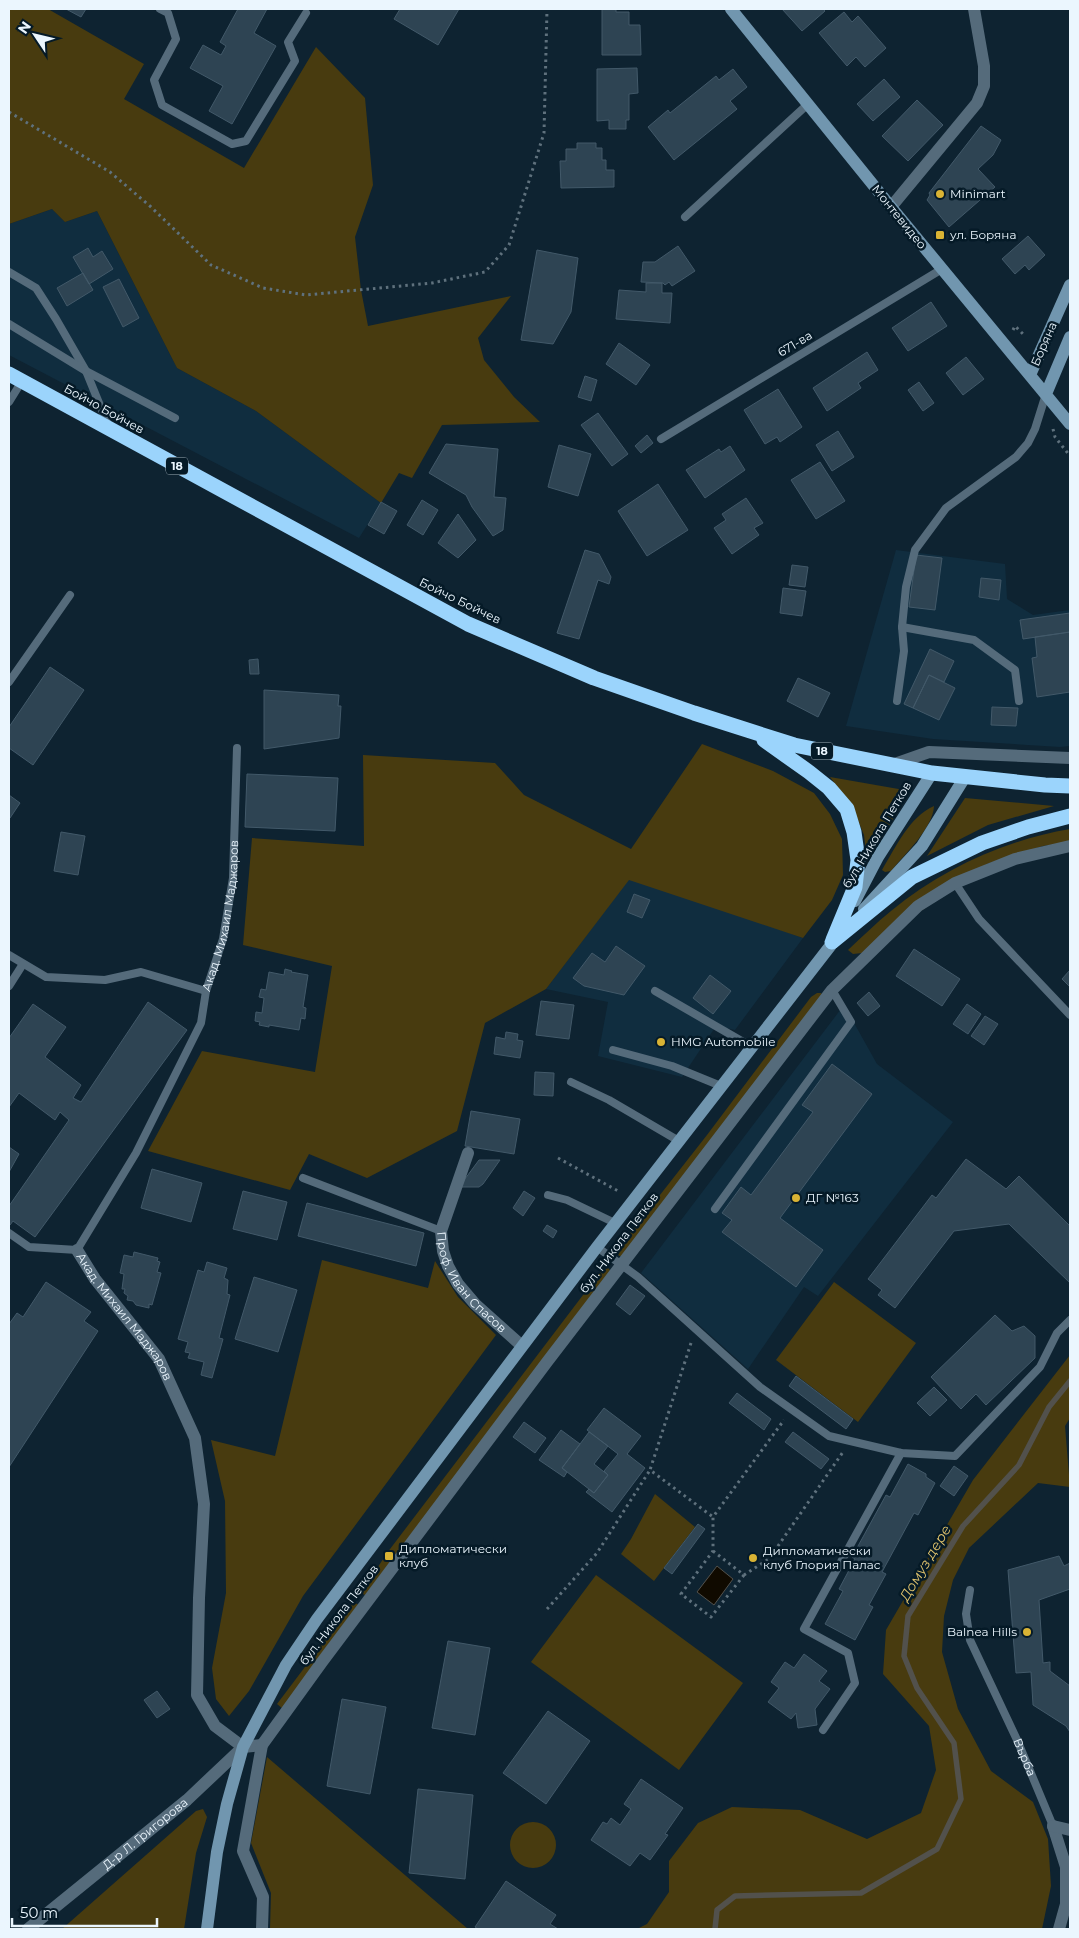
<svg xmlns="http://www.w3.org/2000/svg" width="1079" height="1938" font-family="Montserrat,sans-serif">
	<rect width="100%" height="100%" fill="#0e2331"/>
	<!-- built -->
	<path fill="#102d3f" d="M52,209l13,13 32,-11 80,157 79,43 125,92 -22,35 -350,-183v-131z
		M896,550l109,14 2,35 26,16 37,-5v136l-10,1 -127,-8 -87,-13z
		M632,875l171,63 -68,92 -19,-4 -34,51 -84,-21 10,-54 -62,-13z
		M844,1005l33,59 76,58 -135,174 -14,-9 -56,82 -107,-96z"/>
	<!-- green -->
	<path fill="#483b0f" d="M9,9h39l96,55 -20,35 120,69 72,-121 49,51 8,87 -18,52 6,53 7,36 143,-30 -33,42 6,22 30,37 26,25 -98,3 -30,53 -13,-5 -18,30 -125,-92 -79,-43 -80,-157 -32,11 -13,-13 -43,15z
		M702,744l71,27 41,22 16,21 12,25 1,36 -11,25 -29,38 -174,-58 -83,109 -61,34 -28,108 -90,47 -58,-24 -19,36 -142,-39 54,-100 113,21 17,-106 -89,-21 9,-107 112,8 -1,-91 132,8 29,32 107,54z
		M830,777l80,14 -43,71 -3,-27 -11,-27z
		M965,798l89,8 -66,19 -61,31z
		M934,806c-1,22 -29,48 -43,65l-6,1 -3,-2c14,-23 27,-53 52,-64z
		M1070,829v13l-27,4 -56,18 -125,89 -9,1 -5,-4c14,-13 28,-27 43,-39 51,-42 114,-71 179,-82z
		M817,993h4l3,4 -200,259h-5l-1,-2 3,-8 6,-9 80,-102 104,-138z
		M322,1260l106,28 7,-27 23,36 38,38 -193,261 -54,95 -20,25 -13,-17 -4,-31 14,-75 -1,-92 -14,-61 64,16z
		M608,1268l3,3 -244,325 -6,-3 26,-40 215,-283z
		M834,1282l82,61 -58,79 -82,-62z
		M1070,1355v63l-5,8 5,61 -32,-4 -69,65 -16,32 -9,36 -2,36 16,57 33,62 42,31 15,37 3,47 -9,43h-405l10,-5 22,-32v-31l29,-38 34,-16 68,3 67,29 54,-26 15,-43 -7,-44 -46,-52 3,-44 87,-150z
		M655,1494l40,33 -41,54 -33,-27 10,-15z
		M596,1575l147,108 -64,87 -148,-108z
		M354,1602l6,4 -77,103 -6,-5z
		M267,1757l201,172h-198l1,-36 -20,-50z
		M203,1809l4,8 -11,36 -12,76h-122l134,-118z
		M510 1845a23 23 0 1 1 46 0a23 23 0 1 1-46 0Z"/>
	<!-- water -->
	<path fill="#100a00" stroke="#52514c" d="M717,1566l16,13 -19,26 -17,-13z"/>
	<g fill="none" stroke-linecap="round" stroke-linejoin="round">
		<!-- stream -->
		<path stroke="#52514c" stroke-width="5.5" d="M715,1929l2,-19 18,-14 126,-3 76,-44 24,-50 -7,-56 -37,-55 -13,-32 4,-40 55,-90 56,-61 30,-58 21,-26"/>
	</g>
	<!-- building -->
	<path fill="#2e4453" stroke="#425969" d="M66,9h20l-5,8z
		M238,9h29l-13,24 22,13 -44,78 -23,-13 14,-25 -33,-18 13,-23 18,10 5,-9 -6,-4z
		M400,9h59l-21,36 -44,-26z
		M602,9h14v3h13v13h11l1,30h-39z
		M782,9h41l2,2 -23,20z
		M844,12l8,10 6,-6 28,32 -21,19 -9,-10 -9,9 -28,-33z
		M637,68l1,25 -9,1v26h-3v9h-17v-9l-12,1v-52z
		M733,69l14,18 -17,14 7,8 -63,51 -26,-33 20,-17 2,3 46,-37 3,4z
		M884,79l16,18 -27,24 -16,-17z
		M917,100l26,25 -35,36 -26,-25z
		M981,126l20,14 -8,15 -15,14 17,18 -46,40 -22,-27 3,-5 -1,-2z
		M577,143h19v5h6v12h4v10h8v17l-53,1 -1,-27h6v-12h11z
		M1028,236l17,19 -16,15 -4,-5 -10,9 -13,-15z
		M678,246l17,25 -23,15 -3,-4 -4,3 -2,-2 -22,-1 2,-20h12z
		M88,248l5,9 9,-6 11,18 -24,15 -16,-27z
		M537,250l41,8 -7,54 -18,32 -32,-4z
		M83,273l10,17 -26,16 -10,-18z
		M119,279l20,39 -16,9 -20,-40z
		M646,283h16v10h10l-2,30 -54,-4 3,-29 27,2z
		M931,302l16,24 -39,25 -16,-23z
		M619,343l31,22 -14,20 -30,-21z
		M867,352l11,18 -20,13 3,5 -34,23 -14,-23z
		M966,357l18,22 -21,16 -17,-22z
		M585,376l12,4 -6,21 -13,-4z
		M919,382l15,21 -11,8 -15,-21z
		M778,389l24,38 -22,15 -3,-5 -12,7 -21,-34z
		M598,413l30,41 -16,12 -31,-41z
		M838,431l16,26 -22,14 -16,-26z
		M647,435l6,8 -12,10 -6,-7z
		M446,444l52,5 -4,48 12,1 -3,32 -10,6 -21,-29 -6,-12 -37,-22z
		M559,445l32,9 -13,42 -30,-9z
		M730,446l15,24 -40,28 -19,-28 33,-21 2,3z
		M820,462l25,39 -29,18 -25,-39z
		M658,484l30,46 -41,26 -29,-45z
		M746,498l17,25 -9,5 5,7 -27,19 -18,-26 12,-8 -4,-6z
		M422,500l16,10 -15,25 -16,-10z
		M381,502l16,9 -13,23 -16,-9z
		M458,514l18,26 -18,18 -20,-15z
		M585,550l14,4 12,23 -2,7 -11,-4 -19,59 -22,-6z
		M916,555l26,3 -7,52 -26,-3z
		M792,565l16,2 -3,20 -16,-2z
		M981,578l20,2 -2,20 -20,-3z
		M783,588l23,3 -4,25 -22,-3z
		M1070,613v19l-47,7 -3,-19z
		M1070,632v60l-33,5 -5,-39 5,-1 -2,-20z
		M930,649l24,12 -10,21 -15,-7 -16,33 -9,-4z
		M258,659l1,15h-9l-1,-14z
		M50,667l34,23 -51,75 -24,-17v-21z
		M929,675l26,13 -16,32 -26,-12z
		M798,678l32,15 -12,24 -31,-16z
		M264,690l75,5 -1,11h3l-2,32 -75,11z
		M992,707l26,1 -2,18 -25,-1z
		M247,774l91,4 -3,53 -90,-4z
		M9,795l11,8 -10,15 -1,-1z
		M61,832l24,4 -7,39 -24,-4z
		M634,894l16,6 -8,18 -15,-6z
		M616,946l29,20 -21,29 -40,-9 -11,-8 19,-25 13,9z
		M914,949l46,30 -18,27 -46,-30z
		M285,969l7,2 -1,1 17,3 -5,32 3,1 -1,11 -4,-1 -2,12 -30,-5v2l-10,-2 1,-3 -5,-1 1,-9 6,1 2,-15 -5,-1 2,-8 5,1 3,-18 15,3z
		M1070,970v17l-8,-8z
		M710,975l21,16 -18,23 -20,-16z
		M869,992l11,14 -12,10 -11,-13z
		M541,1001l33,4 -5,34 -33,-4z
		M148,1002l39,28 -152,207 -22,-16 -3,4 -1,-1v-18l60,-86 -9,-8 -5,8 -36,-27 -10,14v-69l24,-34 33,23 -21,30 36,28 -8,13 8,4z
		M967,1004l14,10 -13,20 -15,-10z
		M985,1016l13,8 -14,21 -13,-9z
		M506,1032l12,2 -1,6 6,1 -3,17 -26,-4 2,-17 9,2z
		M832,1064l40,30 -92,124 43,32 -27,37 -74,-55 10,-12 -10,-7 19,-26 10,8 62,-83 -11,-7z
		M535,1072l19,1 -1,23 -19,-1z
		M471,1111l49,8 -6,35 -49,-8z
		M9,1147l10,7 -10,18z
		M966,1159l40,30 13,-13 51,50v57l-61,-59 -55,7 -59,77 -17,-13 4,-5 -14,-11 64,-84 4,3z
		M479,1160h21l-17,24 -4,3h-20z
		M152,1169l50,14 -11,39 -50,-14z
		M243,1191l44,11 -10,38 -44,-11z
		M524,1191l11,7 -12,18 -10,-8z
		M307,1203l117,30 -8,33 -118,-30z
		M547,1225l10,6 -4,7 -10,-7z
		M134,1252l24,6 -1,3 3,1 -3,10 4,1 -9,32 -3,-1v4l-13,-3 -3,-4 -6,-1 1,-4 -4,-3 1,-4h-3l2,-15 -4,-1 4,-18 9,2z
		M207,1262l20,6 -3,10 4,2 -1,14 3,1 -11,43 4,1 -11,39 -11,-3 3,-13 -16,-4 2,-5 -5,-1 3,-10 -10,-3 20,-69 6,2z
		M254,1277l43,13 -19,62 -43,-13z
		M46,1282l45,30 -7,9 14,10 -89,136v-143l8,-11 6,4z
		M630,1285l15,11 -15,19 -14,-11z
		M995,1315l17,16 12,-5 11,10v22l-49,47 -10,-11 -15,15 -30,-32z
		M796,1376l57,43 -7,10 -57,-43z
		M934,1387l13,13 -17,16 -13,-13z
		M737,1393l34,26 -7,11 -35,-27z
		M604,1408l37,28 -14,18 18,14 -33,44 -26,-20 3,-3 5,4 14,-18 -4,-4 14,-17 -31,-24z
		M524,1422l22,16 -11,15 -22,-16z
		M561,1430l19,14 -18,24 5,4 -3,5 -25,-17z
		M589,1432l19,14 -14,18 14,11 -14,18 -32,-25z
		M793,1432l36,27 -8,10 -36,-27z
		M908,1464l18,10v3l9,6 -17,32 -4,-2 -32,59 4,2 -17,31 4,2 -18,33 -30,-16 18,-33 -4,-2 16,-30 -3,-2 34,-62 4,2z
		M954,1466l14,10 -14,20 -14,-10z
		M698,1524l7,5 -33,45 -8,-6z
		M1059,1556l5,10 6,-3v26l-31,11 4,63 7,-1v9l20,15v46l-4,-6 -33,-21 -2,-33 -15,1 -8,-103z
		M448,1641l42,7 -15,87 -43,-7z
		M804,1654l23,17 -8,10 11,8 -15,20 2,16 -19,3 -2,-15 -5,6 -23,-17 11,-14 -8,-6 14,-20 9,6z
		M157,1691l13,18 -13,9 -13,-18z
		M342,1699l44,8 -16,87 -43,-8z
		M548,1711l42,30 -44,63 -43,-31z
		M641,1779l42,29 -18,26 3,1 -18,25 -10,-7 -10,13 -39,-26 12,-18 4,2 4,-6 9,7 11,-16 -7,-5z
		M418,1789l55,6 -8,84 -56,-6z
		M506,1881l50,34 -6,9 8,5h-80l-3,-2z"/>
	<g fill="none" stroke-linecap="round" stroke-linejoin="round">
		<!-- path -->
		<path stroke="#5f717d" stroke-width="3" stroke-dasharray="2.5 4" stroke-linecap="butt" d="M9,112l101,60 41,35 60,58 52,23 43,7 126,-12 53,-11 24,-27 35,-112 3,-124
			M1013,330l2,-4 8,8
			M1053,429l2,8 15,19
			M558,1158l62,34
			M691,1343l-41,127 63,47
			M713,1551l31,24 25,-16 74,-107
			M744,1575l-33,42 -30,-23 32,-43v-34l71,-97
			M547,1609l50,-56 53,-83"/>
		<!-- lane -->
		<g stroke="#556b7b" stroke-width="8">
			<path d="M160,9l8,4 8,26 -22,41 8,25 70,39 14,-3 49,-80 -7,-19 18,-29"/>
			<path d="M685,217l123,-113"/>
			<path d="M9,272l27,16 20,31 30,52 22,54"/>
			<path d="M9,324l77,47 89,47"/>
			<path d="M9,402l13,-21"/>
			<path d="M661,439l281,-170"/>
			<path d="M902,627l72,13 41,30 4,31"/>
			<path d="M9,682l61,-87"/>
			<path d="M897,701l7,-50 -2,-24 4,-40 9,-37 31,-42 70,-51 12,-14 7,-14 11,-35"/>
			<path d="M955,883l24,36 91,96"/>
			<path d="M9,955l37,22 59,3 36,-8 65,19"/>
			<path d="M9,986l14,-22"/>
			<path d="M655,991l97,56"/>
			<path d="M613,1050l59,16 49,20"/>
			<path d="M571,1082l38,18 70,41"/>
			<path d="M303,1178l138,53"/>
			<path d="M548,1195l19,5 48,23"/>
			<path d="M715,1209l136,-187 -19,-32"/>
			<path id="s1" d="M9,1233l20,14 48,3 59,-97 65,-130 5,-32 17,-52 10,-61 4,-130"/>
			<path d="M597,1247l41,30 122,110 69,49 72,17 54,3 85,-89 17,-34 13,-13"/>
			<path id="s2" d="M970,1590l-4,24 4,26 48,102 35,84"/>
			<path d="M823,1730l32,-47 -7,-30 -44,-24 97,-176"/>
		</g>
		<!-- street -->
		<g stroke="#556b7b" stroke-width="12">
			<path d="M891,207l86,-104 7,-17v-20l-10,-57"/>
			<path d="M892,765l37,-13 141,6"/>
			<path id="s3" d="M468,1153l-27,78 2,20 5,15 10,18 17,20 47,42"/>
			<path id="s4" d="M77,1250l18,29 64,80 36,79 9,66 -5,94 -2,97 18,31 28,21"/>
			<path d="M1053,1826l13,41v37l-7,25"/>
			<path d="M1053,1826l17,4"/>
			<path id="s5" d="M28,1929l159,-129 56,-53 19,-2"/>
			<path d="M262,1929l1,-32 -20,-46 19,-106 60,-83 225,-300 285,-372 86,-84 37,-23 60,-24 55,-13"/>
		</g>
		<!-- secondary -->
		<path stroke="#7196af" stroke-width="12" d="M731,9l160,198 179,217
			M1030,375l40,-90
			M1046,394l24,-57
			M855,901l23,-44 54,-84
			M864,909l58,-63 43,-69
			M207,1929l10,-77 10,-48 16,-57 43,-82 31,-46 280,-372 241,-311"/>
		<!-- highway -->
		<path stroke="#9bd4fc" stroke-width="15" d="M9,374l459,250 126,54 100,35 100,32 138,28 113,12 25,1
			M764,740l45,32 20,16 18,21 7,23 4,28 -3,27 -22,53
			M832,942l80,-65 70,-34 46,-16 42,-11"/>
	</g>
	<!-- markers -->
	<g fill="#d9b334" stroke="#051a27" stroke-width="2">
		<circle cx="940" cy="194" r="5"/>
		<rect x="935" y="230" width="10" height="10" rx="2.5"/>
		<circle cx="661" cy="1042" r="5"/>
		<circle cx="796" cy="1198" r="5"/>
		<rect x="384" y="1551" width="10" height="10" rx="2.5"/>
		<circle cx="753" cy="1558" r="5"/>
		<circle cx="1027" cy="1632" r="5"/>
	</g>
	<g text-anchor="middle" stroke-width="5" stroke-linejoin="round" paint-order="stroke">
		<!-- shield labels -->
		<g fill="#051a27" stroke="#a6b4be" stroke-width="1">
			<rect x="166" y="457.5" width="22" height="17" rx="4"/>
			<rect x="811" y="742.5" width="22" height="17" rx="4"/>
		</g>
		<g font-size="11" font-weight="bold" fill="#ebf6fe">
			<text x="177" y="470">18</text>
			<text x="822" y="755">18</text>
		</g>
		<!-- poi labels -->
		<g font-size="12" fill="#ebf6fe" stroke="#051a27" text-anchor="start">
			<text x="950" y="198">Minimart</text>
			<text x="950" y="239">ул. Боряна</text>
			<text x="671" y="1046">HMG Automobile</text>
			<text x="806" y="1202">ДГ №163</text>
			<text x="399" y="1553">Дипломатически<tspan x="399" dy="14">клуб</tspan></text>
			<text x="763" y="1555">Дипломатически<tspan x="763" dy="14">клуб Глория Палас</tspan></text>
			<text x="1017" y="1636" text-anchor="end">Balnea Hills</text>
		</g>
		<!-- street labels -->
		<g font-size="12" fill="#ebf6fe" stroke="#051a27">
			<text transform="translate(899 217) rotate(51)" y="4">Монтевидео</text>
			<text transform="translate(795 344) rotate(-31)" y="4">671-ва</text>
			<text transform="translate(1044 344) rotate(-66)" y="4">Боряна</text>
			<text transform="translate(104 409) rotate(29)" y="4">Бойчо Бойчев</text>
			<text transform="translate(460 601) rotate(26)" y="4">Бойчо Бойчев</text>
			<text transform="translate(877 835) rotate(-59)" y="4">бул. Никола Петков</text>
			<text dy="4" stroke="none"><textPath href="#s1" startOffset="441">Акад. Михаил Маджаров</textPath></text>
			<text transform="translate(619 1243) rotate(-53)" y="4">бул. Никола Петков</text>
			<text dy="4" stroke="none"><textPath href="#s3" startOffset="144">Проф. Иван Спасов</textPath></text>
			<text dy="4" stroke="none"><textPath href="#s4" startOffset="82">Акад. Михаил Маджаров</textPath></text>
			<text transform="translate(339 1615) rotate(-53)" y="4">бул. Никола Петков</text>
			<text dy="4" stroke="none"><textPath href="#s2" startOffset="180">Върба</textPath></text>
			<text dy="4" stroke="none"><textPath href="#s5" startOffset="151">Д-р Л. Григорова</textPath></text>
		</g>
		<!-- water labels -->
		<g font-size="14" font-style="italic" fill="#e1c46d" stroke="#051a27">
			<text transform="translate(925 1563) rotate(-59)" y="5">Домуз дере</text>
		</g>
	</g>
	<!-- border -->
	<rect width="1079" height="1938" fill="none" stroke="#ebf6fe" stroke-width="20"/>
	<!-- north arrow -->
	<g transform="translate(35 35) rotate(305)" stroke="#051a27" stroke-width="4" paint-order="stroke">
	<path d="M0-4L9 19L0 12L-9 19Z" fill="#ebf6fe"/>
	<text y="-8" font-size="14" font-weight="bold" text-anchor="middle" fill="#ebf6fe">N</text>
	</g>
	<!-- scale -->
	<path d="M12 1918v8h145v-8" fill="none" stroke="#ebf6fe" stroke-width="2.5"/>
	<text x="20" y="1918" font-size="15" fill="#ebf6fe" stroke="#051a27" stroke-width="4" paint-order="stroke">50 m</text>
</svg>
